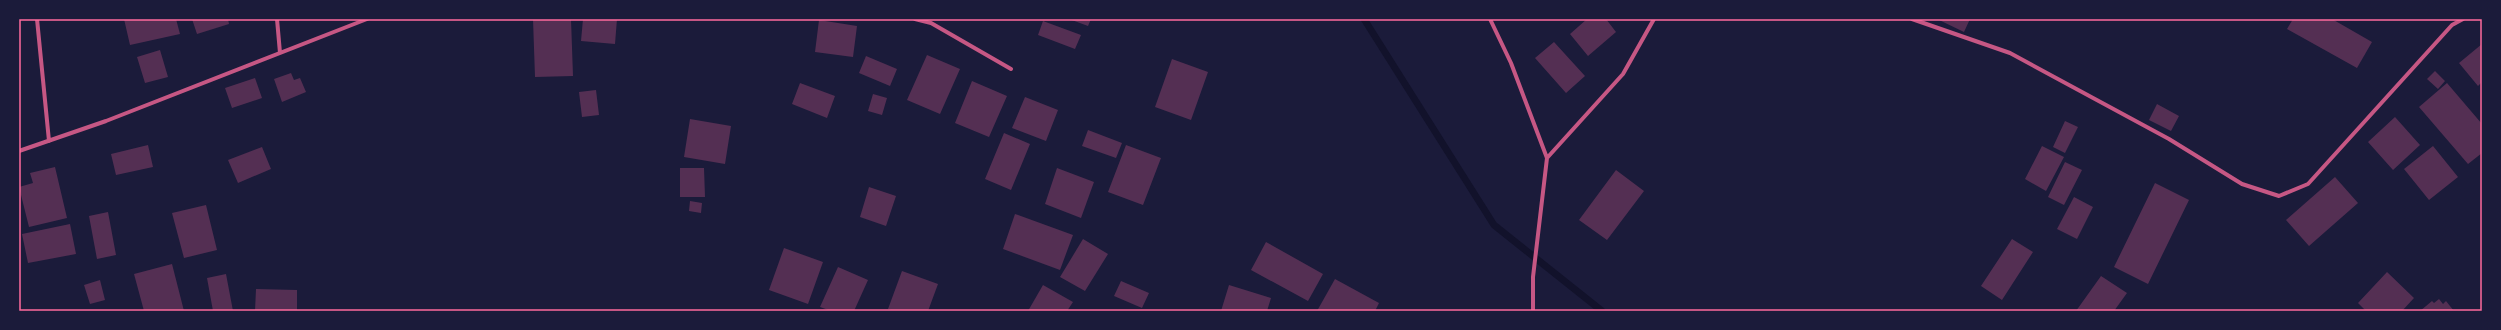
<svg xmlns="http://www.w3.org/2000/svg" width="2501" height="330" font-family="Roboto,sans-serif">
	<rect width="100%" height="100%" fill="#1b1b3a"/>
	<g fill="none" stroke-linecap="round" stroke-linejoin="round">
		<!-- stream -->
		<path stroke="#12122b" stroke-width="7" d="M1364,19l130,206 108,86"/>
	</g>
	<!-- building -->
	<path fill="#542f53" d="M124,19h52l4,15 -50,11z
		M192,19h36l1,5 -32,10z
		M533,19h38l2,57 -38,1z
		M583,19h34l-2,25 -34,-3z
		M1069,19h22l-3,7z
		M1587,19h19l10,13 -28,24 -18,-22z
		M1937,19h33l-6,13z
		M2293,19h39l40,23 -15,26 -70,-39z
		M819,20l38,6 -4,31 -38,-5z
		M1043,21l38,14 -6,14 -37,-14z
		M1554,42l31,34 -19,17 -31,-35z
		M2482,44v38l-4,4 -19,-23z
		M160,50l8,27 -23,6 -8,-26z
		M927,55l33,14 -20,45 -33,-14z
		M866,56l31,13 -7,17 -31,-13z
		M1172,59l36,13 -17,48 -36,-13z
		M2435,71l10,10 -7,8 -11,-10z
		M291,73l3,7 6,-2 6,14 -24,10 -8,-23z
		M255,78l7,20 -30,10 -7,-20z
		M972,81l35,15 -18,41 -34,-14z
		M800,83l35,13 -8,22 -35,-14z
		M2447,83l35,41v29l-14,11 -49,-57z
		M596,90l3,25 -17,2 -3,-25z
		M873,94l14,4 -5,17 -14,-4z
		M1025,97l33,13 -12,31 -34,-13z
		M2157,104l22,12 -8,15 -22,-11z
		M2395,117l25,28 -27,25 -25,-28z
		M690,119l41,7 -6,38 -41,-7z
		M2065,121l13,6 -13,26 -12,-6z
		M1088,130l34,13 -6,15 -34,-12z
		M1004,133l26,11 -19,46 -26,-11z
		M148,145l5,22 -37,8 -5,-21z
		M1126,145l35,13 -18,47 -35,-13z
		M2042,146l22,11 -18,34 -21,-12z
		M2433,146l25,31 -29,23 -25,-31z
		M262,147l9,22 -33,14 -10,-23z
		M2065,162l17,8 -18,35 -16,-8z
		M55,167l12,51 -38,9 -10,-40 14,-4 -3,-10z
		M680,168h24l1,29h-25z
		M1057,168l37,14 -13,36 -36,-14z
		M1616,170l28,21 -37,49 -28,-20z
		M2335,177l23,26 -49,43 -23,-26z
		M2155,183l34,17 -41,84 -34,-17z
		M869,187l27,9 -10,30 -26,-9z
		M2074,197l19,10 -16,32 -20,-10z
		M690,201l12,2 -1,10 -12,-2z
		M206,205l11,45 -33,8 -12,-45z
		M108,212l8,43 -19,4 -8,-43z
		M1015,214l58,21 -13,35 -57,-21z
		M70,224l6,30 -48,9 -6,-29z
		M1083,239l25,15 -23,37 -25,-14z
		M2012,239l21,13 -31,48 -21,-14z
		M1266,242l57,32 -15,27 -57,-31z
		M784,248l39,14 -15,42 -39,-14z
		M172,264l12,47h-40l-10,-37z
		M838,267l30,13 -14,31h-23l-11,-4z
		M902,271l36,13 -10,27h-34l-6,-2z
		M2387,272l27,26 -12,13h-36l-8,-8z
		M226,274l7,37h-20l-6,-33z
		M2101,276l26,17 -13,18h-38z
		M1335,279l44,24 -4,8h-58z
		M100,280l5,20 -15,4 -6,-19z
		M1121,281l28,12 -7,15 -28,-12z
		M1043,285l30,17 -6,9h-39z
		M1229,285l42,13 -4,13h-46z
		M256,289l41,1v21h-42z
		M2439,299l4,5 3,-3 8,10h-34l12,-10 2,2z"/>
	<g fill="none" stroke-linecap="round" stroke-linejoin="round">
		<!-- minor -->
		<path stroke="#c65784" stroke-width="4" d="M37,19l12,122
			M277,19l3,34
			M915,19l16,4 80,46
			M1490,19l21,44 36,95 -14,119v34
			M1912,19l98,34 159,86 73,45 37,12 29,-12 144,-159 11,-6
			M19,151l87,-30 261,-102
			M1547,158l76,-84 31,-55"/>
	</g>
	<!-- border -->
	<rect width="2501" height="330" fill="none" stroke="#1b1b3a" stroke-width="40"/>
	<rect x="20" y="20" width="2461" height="290" fill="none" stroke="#ff6b9d" stroke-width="1.5"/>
</svg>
